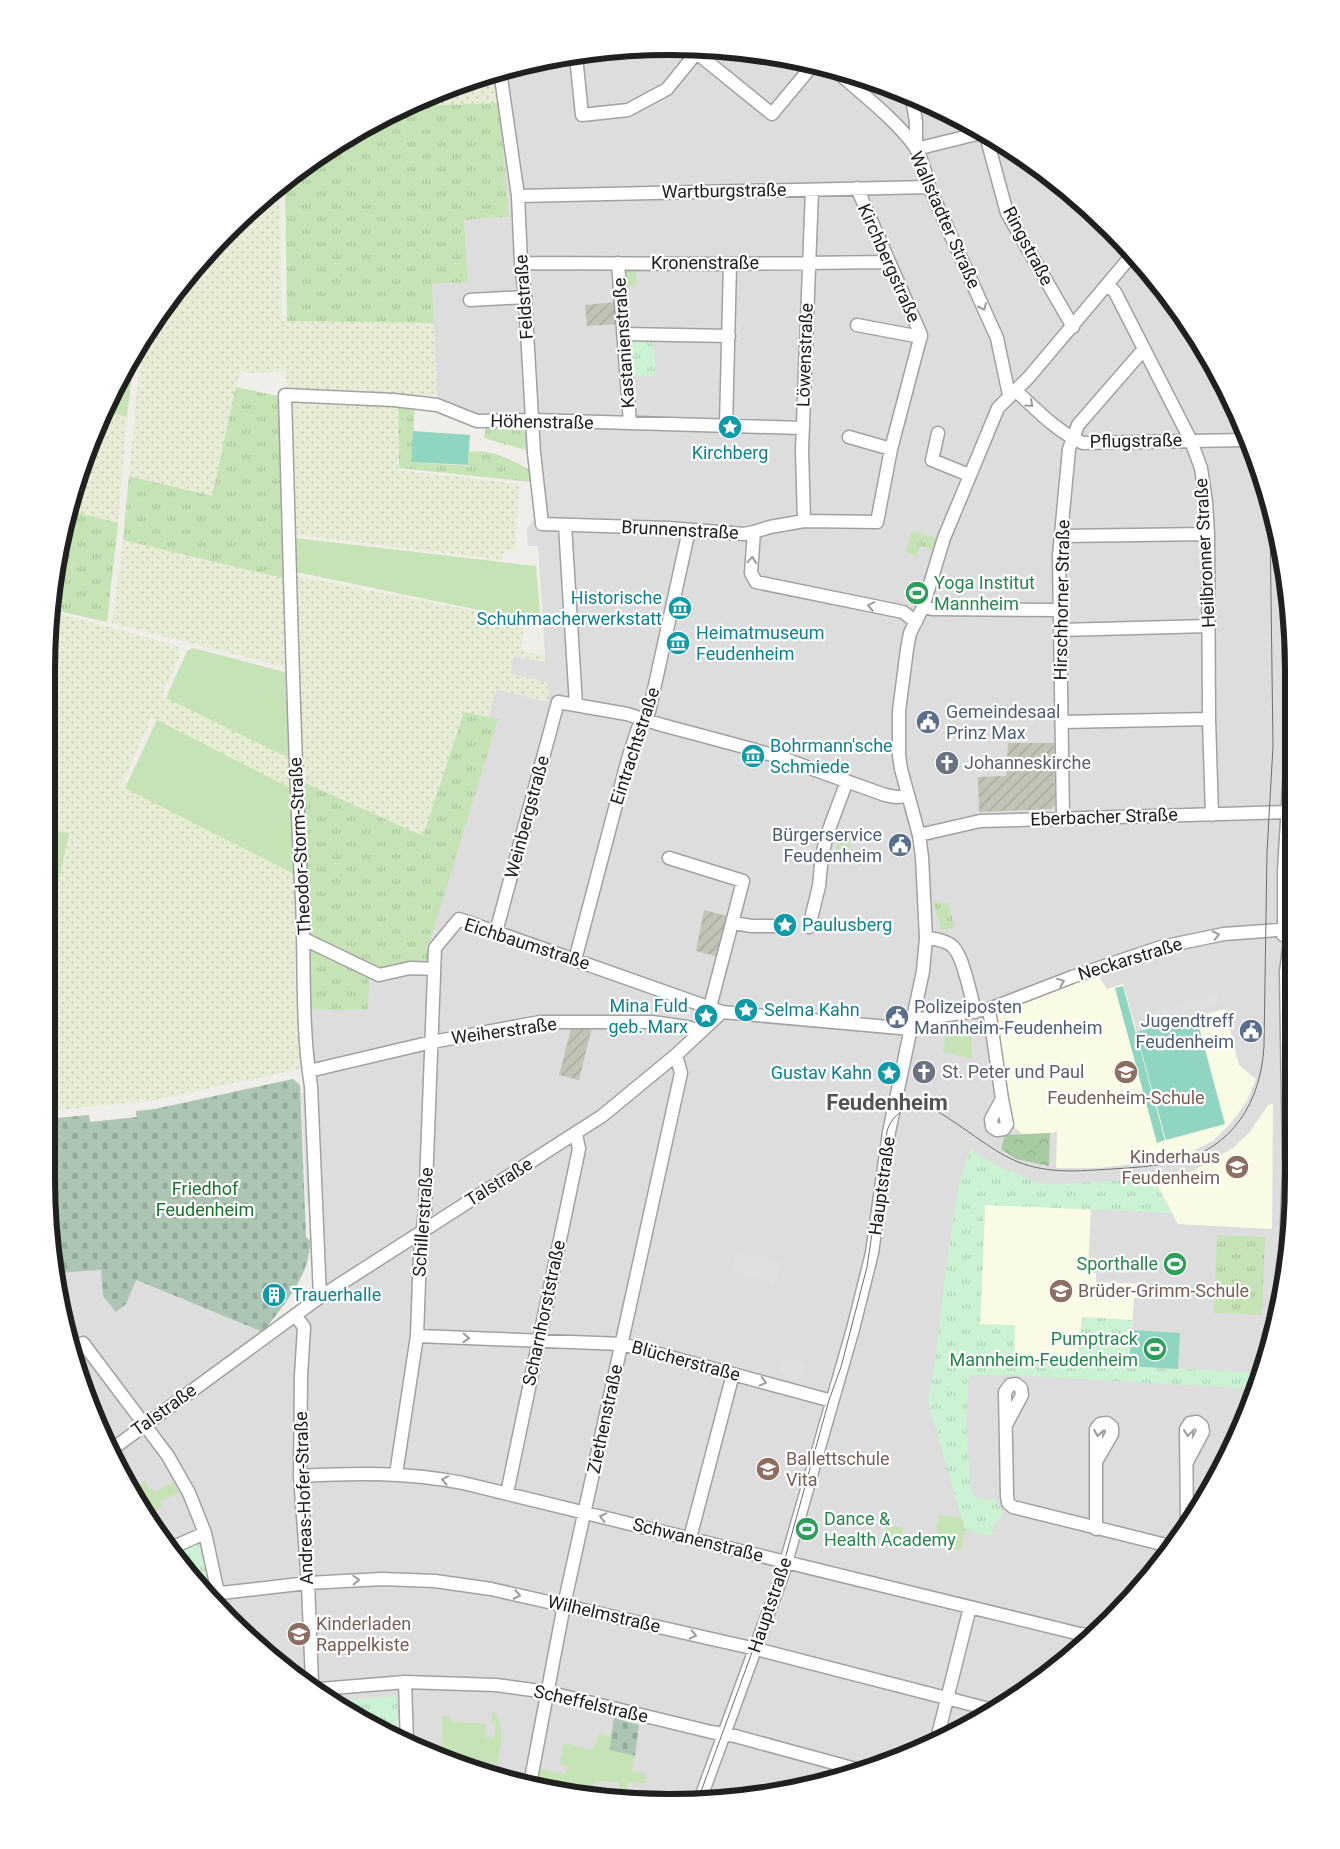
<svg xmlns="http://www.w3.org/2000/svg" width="1340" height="1849" font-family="Roboto,sans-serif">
	<defs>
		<pattern id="construction-furrows" width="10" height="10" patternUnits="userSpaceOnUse" patternTransform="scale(1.25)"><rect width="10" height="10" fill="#c1c3b4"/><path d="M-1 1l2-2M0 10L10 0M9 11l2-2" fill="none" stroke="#a6a79a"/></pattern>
		<pattern id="farmland-dots" width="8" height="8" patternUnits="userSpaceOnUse" patternTransform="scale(1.25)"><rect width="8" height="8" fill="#e7ecd6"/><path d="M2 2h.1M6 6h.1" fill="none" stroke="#c6cab7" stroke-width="1.8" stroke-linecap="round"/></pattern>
		<pattern id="grass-tufts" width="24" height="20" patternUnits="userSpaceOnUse" patternTransform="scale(1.25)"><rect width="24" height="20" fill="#c5e3b4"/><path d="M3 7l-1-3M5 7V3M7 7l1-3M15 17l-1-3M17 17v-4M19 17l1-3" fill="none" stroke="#a9c29a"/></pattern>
		<pattern id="forest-crowns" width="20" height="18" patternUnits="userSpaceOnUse" patternTransform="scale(1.25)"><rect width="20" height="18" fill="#a8caa2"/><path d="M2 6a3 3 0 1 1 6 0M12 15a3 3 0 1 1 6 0" fill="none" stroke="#90ad8b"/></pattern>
		<pattern id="cemetery-stones" width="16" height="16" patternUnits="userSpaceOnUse" patternTransform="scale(1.25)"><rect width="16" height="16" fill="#acc6b3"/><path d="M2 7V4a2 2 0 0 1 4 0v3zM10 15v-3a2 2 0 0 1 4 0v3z" fill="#94aa9a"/></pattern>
		<pattern id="park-tufts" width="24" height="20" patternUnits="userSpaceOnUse" patternTransform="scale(1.25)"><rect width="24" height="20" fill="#cbf3d3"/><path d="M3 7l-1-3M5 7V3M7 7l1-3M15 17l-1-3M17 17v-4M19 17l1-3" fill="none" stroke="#aed0b5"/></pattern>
	</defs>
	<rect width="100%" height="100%" fill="#efeee8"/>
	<!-- residential -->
	<path fill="#dedddd" d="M629,48l122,4 119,27 112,51 99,71 84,89 81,141 42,157 4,632 -31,159 -51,112 -71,99 -89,84 -141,81 -158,42h-163l-118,-27 -76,-31 -135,-91 -108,-123 -57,-107 -26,-77 -9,-68 51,-3 153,62 59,-42 -14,-280 61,-34 129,-257 -10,-2 8,-28 52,13 -1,-19 -37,-9 4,-18 30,6 1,-6 -7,-110h-10l-1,-17 9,-12 -10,-98 -50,-2 -39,-14 -5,-119 36,-2 -4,-62 45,-3 -14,-144 13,-5z"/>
	<!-- education -->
	<path fill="#f9fbe5" d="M1098,975l9,14 16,-5 14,48 88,-23 14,56 17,14 -9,22 -15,21 -19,19 -26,13 -28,7 -61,7h-42l1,-36 -34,3 -11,-11 -18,-113z
		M1273,1104l-1,125 -94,-5 -24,-45 36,-7 20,-10 24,-15 15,-14 19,-28z
		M985,1204l106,4 -3,64 8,1v9l46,2 -1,14h-7l-2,32 -55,31 -64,-5 -33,-32z"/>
	<!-- construction -->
	<path fill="url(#construction-furrows)" d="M617,302l2,22 -32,2 -2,-21z
		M1008,743h46l1,62 -4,4 -72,3 -1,-35 28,-1z
		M704,910l27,7 -12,40 -23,-6z
		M579,1027h13l-13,53 -20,-5 12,-46z"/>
	<!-- farmland -->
	<path fill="url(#farmland-dots)" d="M495,73l4,30 -92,3z
		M280,185l2,136 152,2 2,72 -39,5 1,70 121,14 -4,66h-11l-2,10 -211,-26 -5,-163 -35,2 -11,-2 -28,125 -83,-20 12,-128 -2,-1 12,-23 50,-65z
		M105,411l22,6 -9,106 -51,-13 27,-79z
		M123,540l164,39 1,89 -176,-45z
		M296,576l215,42 -1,6 14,3 -3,23 24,6 -1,6 -30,-6 -4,17 38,10 1,14 -1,5 -52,-13 -8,28 -24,-5 -41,124 -122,-55 -7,9 -142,-72 -31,67 177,91 6,192 -149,32 -95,10 -14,-13v-15l17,-90 -17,71v-393l8,-58 121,33 4,3 1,7 -18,41 131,64 5,-96z"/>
	<!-- grass -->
	<path fill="url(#grass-tufts)" d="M499,103l10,114 -45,3 4,62 -36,2 2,39 -147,-2 -2,-141 109,-69 13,-5z
		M236,387l46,10 5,182 -164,-39 6,-64 83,20z
		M398,404l17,2 -4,56 57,4 1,-14c22,-4 42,8 61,18l1,12 -132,-14z
		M486,428l42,3 1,20 -45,-13z
		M67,510l51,13 -11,99 -53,-12z
		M912,531l26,7 -3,12 -15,-4 -3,10 -11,-3z
		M464,712l34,7 -69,225 -4,4 7,7v7l-63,14 -1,34h-60l-7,-229 122,55z
		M839,831l12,2 14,-1 -5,10h-10l-2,16 -5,-1 -2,-7 -5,-1z
		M933,902l14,1 8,23 -6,3 -8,1z
		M1217,1235l48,2 -3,78 -48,-2z"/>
	<!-- forest -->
	<path fill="url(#forest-crowns)" d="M1050,1133l-1,33 -33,-7 -15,-10 4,-14z"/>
	<!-- cemetery -->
	<path fill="url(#cemetery-stones)" d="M293,1079l7,6 6,152 4,4c0,36 -26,63 -47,91l-127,-52 -10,24 -10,8 -13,-16 -2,-26 -42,3 -13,-94v-60l43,-4 1,7 47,-5 -1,-6 19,-2z
		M614,1718l25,7 -4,31 -26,-6z"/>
	<!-- park -->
	<path fill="url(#park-tufts)" d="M630,337l23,1 3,37 -24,2z
		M970,1149l25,16 38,16 21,3 100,-5 17,34 -186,-8 -5,119 35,1 -1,31 63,5 5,-44 50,3 -3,46 133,7 -6,16 -244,-14h-43l-3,46 5,71 7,7 17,1 8,13 -10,14 -1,9 -27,-6 -37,-129 6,-32 12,-101 13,-84z
		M203,1539l10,49 -6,1 -32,-37z
		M397,1696l2,44 -61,-39z"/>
	<!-- garden -->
	<path fill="#c5e3b4" d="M636,268l1,18h-11l-1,-15 2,-2z
		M129,365l4,1 -6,51 -22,-6z
		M296,538l240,28 5,57 -245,-51z
		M193,648l95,25 5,87 -127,-62 21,-47z
		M157,720l137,70 4,86 -173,-88z
		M47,830l22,3 -23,104v-105z
		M970,1021l2,38 -29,-7 4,-27z
		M144,1481l10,12 19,-11 6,11 -19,8 3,5 -7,3 1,7 -8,4 -17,-31z
		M939,1515l23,3 3,12 -4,20 -27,-5z
		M887,1525l16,2 -2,11 -16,-3z
		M493,1710c13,18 8,35 4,55l-12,-3 -1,11 -14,-3 -27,-12 -1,-42h9l1,6 34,2 -1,13 9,1 2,-15 -5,-1z
		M600,1733l11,3 -2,14 26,6 -3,15 14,3 -1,9 -17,-1 -2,12h-7v-12l-24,-1 -2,6 -24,-2v8l-8,-2v-6l-24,-3 2,-13 26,5 3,-8 -8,-2 4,-21 28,7z"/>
	<!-- pitch -->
	<path fill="#90d5c2" d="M413,431l57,4 -2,30 -57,-3z
		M1123,986l42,154 -8,3 -42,-155z
		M1196,1016l29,108 -59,16 -30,-108z
		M1132,1330l48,3 -2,36 -49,-3z"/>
	<!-- parking -->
	<path fill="#e0e0e0" d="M1280,558l3,12 3,189h-3z
		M1218,994l2,8 -75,20 -2,-8z
		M681,1001l17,5 -3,16 -18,-2z
		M307,1092l5,114h-5l-6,-113z
		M737,1251l44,12 -7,21 -42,-12z
		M783,1357l23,6 -6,19 -15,-4 1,-3 -8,-2z"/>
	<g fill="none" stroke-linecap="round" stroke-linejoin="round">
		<!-- minor casing -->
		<g stroke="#a1a1a1" stroke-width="15">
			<path id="minor" d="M693,50l79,64 40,-48
				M576,56l6,59 46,-5 39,-21 30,-37
				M500,71l18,125 3,67 4,34 9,156 8,71 126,4 76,6 10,-2 16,-5 34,-6 73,1 14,-73 30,-114 -64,-147
				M836,71c23,20 66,54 81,79 6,11 9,24 12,37l68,151 12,57
				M912,98l4,24v27l69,-17
				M985,132l22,81 66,114
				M518,196l411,-9
				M521,263l209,1 158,-2
				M618,263l12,160
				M1108,285l7,7 76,149 10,27 5,34 2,32 1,185 3,96
				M470,300l55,-3
				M857,325l64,12
				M624,334l105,2
				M1015,390c21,19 42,42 68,53l162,-3
				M726,426l4,-162
				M938,433l-6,27 37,15
				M849,437l42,12
				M804,521l-2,-71 10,-260
				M565,525l11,180
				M754,532l-3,41 5,9 147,30 13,10
				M1061,536l147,-2
				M1288,588l1,25
				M923,607l9,2 128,1
				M1060,630l149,-4
				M1062,722l147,-3
				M1063,818l-4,-262 10,-107 9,-24 66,-76
				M919,835l61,-14 310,-9
				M669,858l74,23 -33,126
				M733,923l19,3h24
				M809,927l10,-41 3,-31 6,-23 19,-51
				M1284,929l6,12 -4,31 3,195 -3,84
				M496,932l62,-230 69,12 35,11 86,23 34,10 103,37 11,2 12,-1
				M1283,935l1,-6v-58l6,-101
				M926,938c27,2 32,10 39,35 4,13 7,26 10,39
				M304,939l75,36 31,-7 24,1
				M575,960l53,-201 10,-31 11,-16 40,-182
				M989,1009l13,90 -11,20 1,8 5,3 7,-1 3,-5 -5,-25
				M913,1020l76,-11 83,-32 89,-30 63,-13 67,-5
				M309,1071l123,-29 108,-20h112l35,5 14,4
				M320,1297l-9,-211c-10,-61 -6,-123 -9,-185 -9,-168 -12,-337 -17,-506l109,5 43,5 40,16 55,-1 270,8
				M295,1315l9,12 -3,49 -1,100 8,107 4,100
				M417,1336l205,8 210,57
				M71,1352l12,-9 85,113 21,37 16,40 13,60
				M1006,1425l16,-30 -1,-7 -5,-4 -6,1 -5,7 2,104 1,7 5,4 157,39
				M111,1450l209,-153 282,-181 74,-61 46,-43
				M396,1474l21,-138 3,-83 5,-42 10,-263 24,-29 263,93 189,17
				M300,1476c58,-3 106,-4 163,7l617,151 12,1
				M507,1493l72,-344 -3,-15
				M1187,1523l-1,-94 4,-6 7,-1 5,4 1,6 -16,30
				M1096,1529v-100l4,-5 7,-1 5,4v7l-15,26
				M690,1538l43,-164
				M171,1548l34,-15
				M212,1594l96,-11 74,-4 53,2 56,8 265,60 233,60
				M405,1682l2,62
				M320,1689l85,-7 91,3 51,7 164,40 24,4 121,33
				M937,1739l33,-132
				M530,1784l34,-179 117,-532 -5,-18
				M701,1797l82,-224 70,-244 19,-76 17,-121 34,-161 3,-33 -4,-81 -3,-22 -18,-66 -2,-14v-44l8,-62 3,-16 13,-26 21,-69 54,-130 31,-31 103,-122"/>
		</g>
		<!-- minor -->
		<use href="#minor" stroke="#fff" stroke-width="12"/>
		<!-- tram -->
		<path stroke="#6e6e6e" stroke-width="1" d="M699,1797l82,-224 48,-173 12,-33 26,-100 20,-136c5,-16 20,-27 37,-25 10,2 19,9 27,14 22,14 43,32 67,42 31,12 61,9 93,7 22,-1 43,-3 64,-7 58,-13 86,-61 89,-116l3,-194 6,-106 -3,-225"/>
	</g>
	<!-- one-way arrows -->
	<defs><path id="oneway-chevron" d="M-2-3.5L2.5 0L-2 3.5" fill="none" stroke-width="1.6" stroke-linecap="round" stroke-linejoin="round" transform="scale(1.25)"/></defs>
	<g stroke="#9b9b9b">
		<use href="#oneway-chevron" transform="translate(983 307) rotate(66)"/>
		<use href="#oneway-chevron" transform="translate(1030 404) rotate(42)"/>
		<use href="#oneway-chevron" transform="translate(752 560) rotate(-85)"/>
		<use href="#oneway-chevron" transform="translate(871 606) rotate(-169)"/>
		<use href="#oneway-chevron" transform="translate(1216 935) rotate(-12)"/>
		<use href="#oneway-chevron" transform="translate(1061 982) rotate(-21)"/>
		<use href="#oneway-chevron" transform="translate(466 1338) rotate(2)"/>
		<use href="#oneway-chevron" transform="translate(763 1382) rotate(15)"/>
		<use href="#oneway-chevron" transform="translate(1098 1433) rotate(99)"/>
		<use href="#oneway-chevron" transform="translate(1188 1433) rotate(97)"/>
		<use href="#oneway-chevron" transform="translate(445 1480) rotate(-169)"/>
		<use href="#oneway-chevron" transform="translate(603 1517) rotate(-166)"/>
		<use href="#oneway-chevron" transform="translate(356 1580) rotate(-3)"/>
		<use href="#oneway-chevron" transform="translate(517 1595) rotate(12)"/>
		<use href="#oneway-chevron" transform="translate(693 1635) rotate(13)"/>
	</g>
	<!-- icons -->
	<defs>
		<g id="sight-disc" transform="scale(1.25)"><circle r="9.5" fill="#0f9aa8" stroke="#fff"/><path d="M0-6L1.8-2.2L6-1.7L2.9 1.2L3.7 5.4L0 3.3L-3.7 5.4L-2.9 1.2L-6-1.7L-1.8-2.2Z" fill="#fff"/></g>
		<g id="stadium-disc" transform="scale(1.25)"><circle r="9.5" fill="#2e9e5b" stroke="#fff"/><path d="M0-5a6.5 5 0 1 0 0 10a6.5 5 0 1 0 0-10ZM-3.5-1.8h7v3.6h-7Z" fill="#fff"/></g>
		<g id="museum-disc" transform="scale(1.25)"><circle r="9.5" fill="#0f9aa8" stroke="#fff"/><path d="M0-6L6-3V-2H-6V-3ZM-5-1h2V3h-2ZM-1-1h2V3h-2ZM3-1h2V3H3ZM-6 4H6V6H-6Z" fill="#fff"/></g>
		<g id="civic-disc" transform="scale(1.25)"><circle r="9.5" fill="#5c6f8a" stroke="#fff"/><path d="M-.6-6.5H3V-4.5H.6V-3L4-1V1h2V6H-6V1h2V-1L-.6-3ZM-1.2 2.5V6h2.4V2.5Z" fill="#fff"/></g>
		<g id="church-disc" transform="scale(1.25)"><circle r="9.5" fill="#6b7280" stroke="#fff"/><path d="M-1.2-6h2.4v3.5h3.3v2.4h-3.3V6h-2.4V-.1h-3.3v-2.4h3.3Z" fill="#fff"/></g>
		<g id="school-disc" transform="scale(1.25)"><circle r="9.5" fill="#8d6e63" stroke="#fff"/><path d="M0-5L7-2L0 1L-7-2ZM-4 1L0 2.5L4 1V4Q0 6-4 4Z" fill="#fff"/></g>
		<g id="building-disc" transform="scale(1.25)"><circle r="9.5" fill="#0f9aa8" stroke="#fff"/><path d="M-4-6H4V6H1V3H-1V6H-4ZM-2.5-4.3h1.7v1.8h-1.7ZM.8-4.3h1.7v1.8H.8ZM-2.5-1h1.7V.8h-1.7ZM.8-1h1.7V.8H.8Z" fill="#fff"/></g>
	</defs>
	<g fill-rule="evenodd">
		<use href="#sight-disc" x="730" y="427"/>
		<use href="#stadium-disc" x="917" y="593"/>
		<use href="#museum-disc" x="680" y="608"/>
		<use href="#museum-disc" x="678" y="643"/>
		<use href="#civic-disc" x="928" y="722"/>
		<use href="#museum-disc" x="753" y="756"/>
		<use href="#church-disc" x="947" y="763"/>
		<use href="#civic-disc" x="900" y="845"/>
		<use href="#sight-disc" x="785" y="925"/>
		<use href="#sight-disc" x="746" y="1010"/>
		<use href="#sight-disc" x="706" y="1016"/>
		<use href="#civic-disc" x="897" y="1017"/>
		<use href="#civic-disc" x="1251" y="1031"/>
		<use href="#church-disc" x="924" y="1072"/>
		<use href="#school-disc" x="1126" y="1072"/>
		<use href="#sight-disc" x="889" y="1073"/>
		<use href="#school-disc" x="1237" y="1167"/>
		<use href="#stadium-disc" x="1175" y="1264"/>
		<use href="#school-disc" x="1061" y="1291"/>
		<use href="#building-disc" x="274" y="1295"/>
		<use href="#stadium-disc" x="1155" y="1349"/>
		<use href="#school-disc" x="768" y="1469"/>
		<use href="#stadium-disc" x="807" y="1529"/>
		<use href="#school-disc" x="299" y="1634"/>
	</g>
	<g text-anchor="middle" stroke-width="4.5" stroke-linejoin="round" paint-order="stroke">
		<!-- street labels -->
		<g font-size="18" fill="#202020" stroke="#fff">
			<text transform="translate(724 191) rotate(-1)" y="6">Wartburgstraße</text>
			<text transform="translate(945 220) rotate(66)" y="6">Wallstadter Straße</text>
			<text transform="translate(1028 246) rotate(62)" y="6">Ringstraße</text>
			<text x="705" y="269">Kronenstraße</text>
			<text transform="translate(889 263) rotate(66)" y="6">Kirchbergstraße</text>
			<text transform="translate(524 297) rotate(-94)" y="6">Feldstraße</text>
			<text transform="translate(624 343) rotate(-94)" y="6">Kastanienstraße</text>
			<text transform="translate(805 355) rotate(-88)" y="6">Löwenstraße</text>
			<text transform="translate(542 422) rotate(1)" y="6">Höhenstraße</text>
			<text transform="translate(1136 441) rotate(-1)" y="6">Pflugstraße</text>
			<text transform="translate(680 530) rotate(3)" y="6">Brunnenstraße</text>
			<text transform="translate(1205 553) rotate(-93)" y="6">Heilbronner Straße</text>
			<text transform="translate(1062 600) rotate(-89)" y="6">Hirschhorner Straße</text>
			<text transform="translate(635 746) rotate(-72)" y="6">Eintrachtstraße</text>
			<text transform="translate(527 817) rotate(-75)" y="6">Weinbergstraße</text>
			<text transform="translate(1104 817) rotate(-2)" y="6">Eberbacher Straße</text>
			<text transform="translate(300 846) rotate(-93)" y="6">Theodor-Storm-Straße</text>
			<text transform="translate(527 944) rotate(18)" y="6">Eichbaumstraße</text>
			<text transform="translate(1130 959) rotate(-17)" y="6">Neckarstraße</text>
			<text transform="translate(504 1031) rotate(-8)" y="6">Weiherstraße</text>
			<text transform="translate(499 1182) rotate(-32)" y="6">Talstraße</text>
			<text transform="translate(882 1186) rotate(-82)" y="6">Hauptstraße</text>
			<text transform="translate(423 1222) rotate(-86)" y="6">Schillerstraße</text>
			<text transform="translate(544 1313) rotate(-78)" y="6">Scharnhorststraße</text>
			<text transform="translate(686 1361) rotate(15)" y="6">Blücherstraße</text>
			<text transform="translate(164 1410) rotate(-36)" y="6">Talstraße</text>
			<text transform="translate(605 1419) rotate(-78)" y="6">Ziethenstraße</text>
			<text transform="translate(304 1498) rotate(-92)" y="6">Andreas-Hofer-Straße</text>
			<text transform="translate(698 1540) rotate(14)" y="6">Schwanenstraße</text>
			<text transform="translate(770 1605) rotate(-71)" y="6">Hauptstraße</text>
			<text transform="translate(604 1614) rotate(13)" y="6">Wilhelmstraße</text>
			<text transform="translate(591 1704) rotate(13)" y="6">Scheffelstraße</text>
		</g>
		<!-- culture labels -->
		<g font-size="18" fill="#0d838f" stroke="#fff" text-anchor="start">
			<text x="730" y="459" text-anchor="middle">Kirchberg</text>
			<text x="662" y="604" text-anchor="end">Historische<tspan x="662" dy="21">Schuhmacherwerkstatt</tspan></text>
			<text x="696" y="639">Heimatmuseum<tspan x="696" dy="21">Feudenheim</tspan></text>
			<text x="770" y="752">Bohrmann'sche<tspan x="770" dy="21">Schmiede</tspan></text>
			<text x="802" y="931">Paulusberg</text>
			<text x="688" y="1012" text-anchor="end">Mina Fuld<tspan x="688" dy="21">geb. Marx</tspan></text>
			<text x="764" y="1016">Selma Kahn</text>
			<text x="872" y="1079" text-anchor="end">Gustav Kahn</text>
			<text x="292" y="1301">Trauerhalle</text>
		</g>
		<!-- leisure labels -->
		<g font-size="18" fill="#27864d" stroke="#fff" text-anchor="start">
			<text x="934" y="589">Yoga Institut<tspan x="934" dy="21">Mannheim</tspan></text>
			<text x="1158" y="1270" text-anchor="end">Sporthalle</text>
			<text x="1138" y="1345" text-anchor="end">Pumptrack<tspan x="1138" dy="21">Mannheim-Feudenheim</tspan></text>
			<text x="824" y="1525">Dance &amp;<tspan x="824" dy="21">Health Academy</tspan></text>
		</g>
		<!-- service labels -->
		<g font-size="18" fill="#4e5e75" stroke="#fff" text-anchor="start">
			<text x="946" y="718">Gemeindesaal<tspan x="946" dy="21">Prinz Max</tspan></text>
			<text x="882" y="841" text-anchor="end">Bürgerservice<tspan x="882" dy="21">Feudenheim</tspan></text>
			<text x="914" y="1013">Polizeiposten<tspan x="914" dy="21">Mannheim-Feudenheim</tspan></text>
			<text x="1234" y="1027" text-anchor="end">Jugendtreff<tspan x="1234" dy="21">Feudenheim</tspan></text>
		</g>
		<!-- worship labels -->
		<g font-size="18" fill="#5b616d" stroke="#fff" text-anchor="start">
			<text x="964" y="769">Johanneskirche</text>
			<text x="942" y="1078">St. Peter und Paul</text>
		</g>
		<!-- education labels -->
		<g font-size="18" fill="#785e54" stroke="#fff" text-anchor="start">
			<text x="1126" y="1104" text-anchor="middle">Feudenheim-Schule</text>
			<text x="1220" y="1163" text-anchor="end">Kinderhaus<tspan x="1220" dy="21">Feudenheim</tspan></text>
			<text x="1078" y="1297">Brüder-Grimm-Schule</text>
			<text x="786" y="1465">Ballettschule<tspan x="786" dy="21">Vita</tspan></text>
			<text x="316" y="1630">Kinderladen<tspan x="316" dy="21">Rappelkiste</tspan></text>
		</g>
		<!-- park labels -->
		<g font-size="18" fill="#19732c" stroke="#fff">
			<text x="205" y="1195">Friedhof<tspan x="205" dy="21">Feudenheim</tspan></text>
		</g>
		<!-- district labels -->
		<g font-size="22" font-weight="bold" fill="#535353" stroke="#fff">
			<text x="887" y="1110">Feudenheim</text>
		</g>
	</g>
	<!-- crop -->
	<path d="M0 0H1340V1849H0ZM670 55H670A615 615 0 0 1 1285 670V1179A615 615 0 0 1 670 1794H670A615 615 0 0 1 55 1179V670A615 615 0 0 1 670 55Z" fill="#fff" fill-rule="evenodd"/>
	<path fill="none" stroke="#202020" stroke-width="6" d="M670 55H670A615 615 0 0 1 1285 670V1179A615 615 0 0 1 670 1794H670A615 615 0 0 1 55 1179V670A615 615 0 0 1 670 55Z"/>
</svg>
